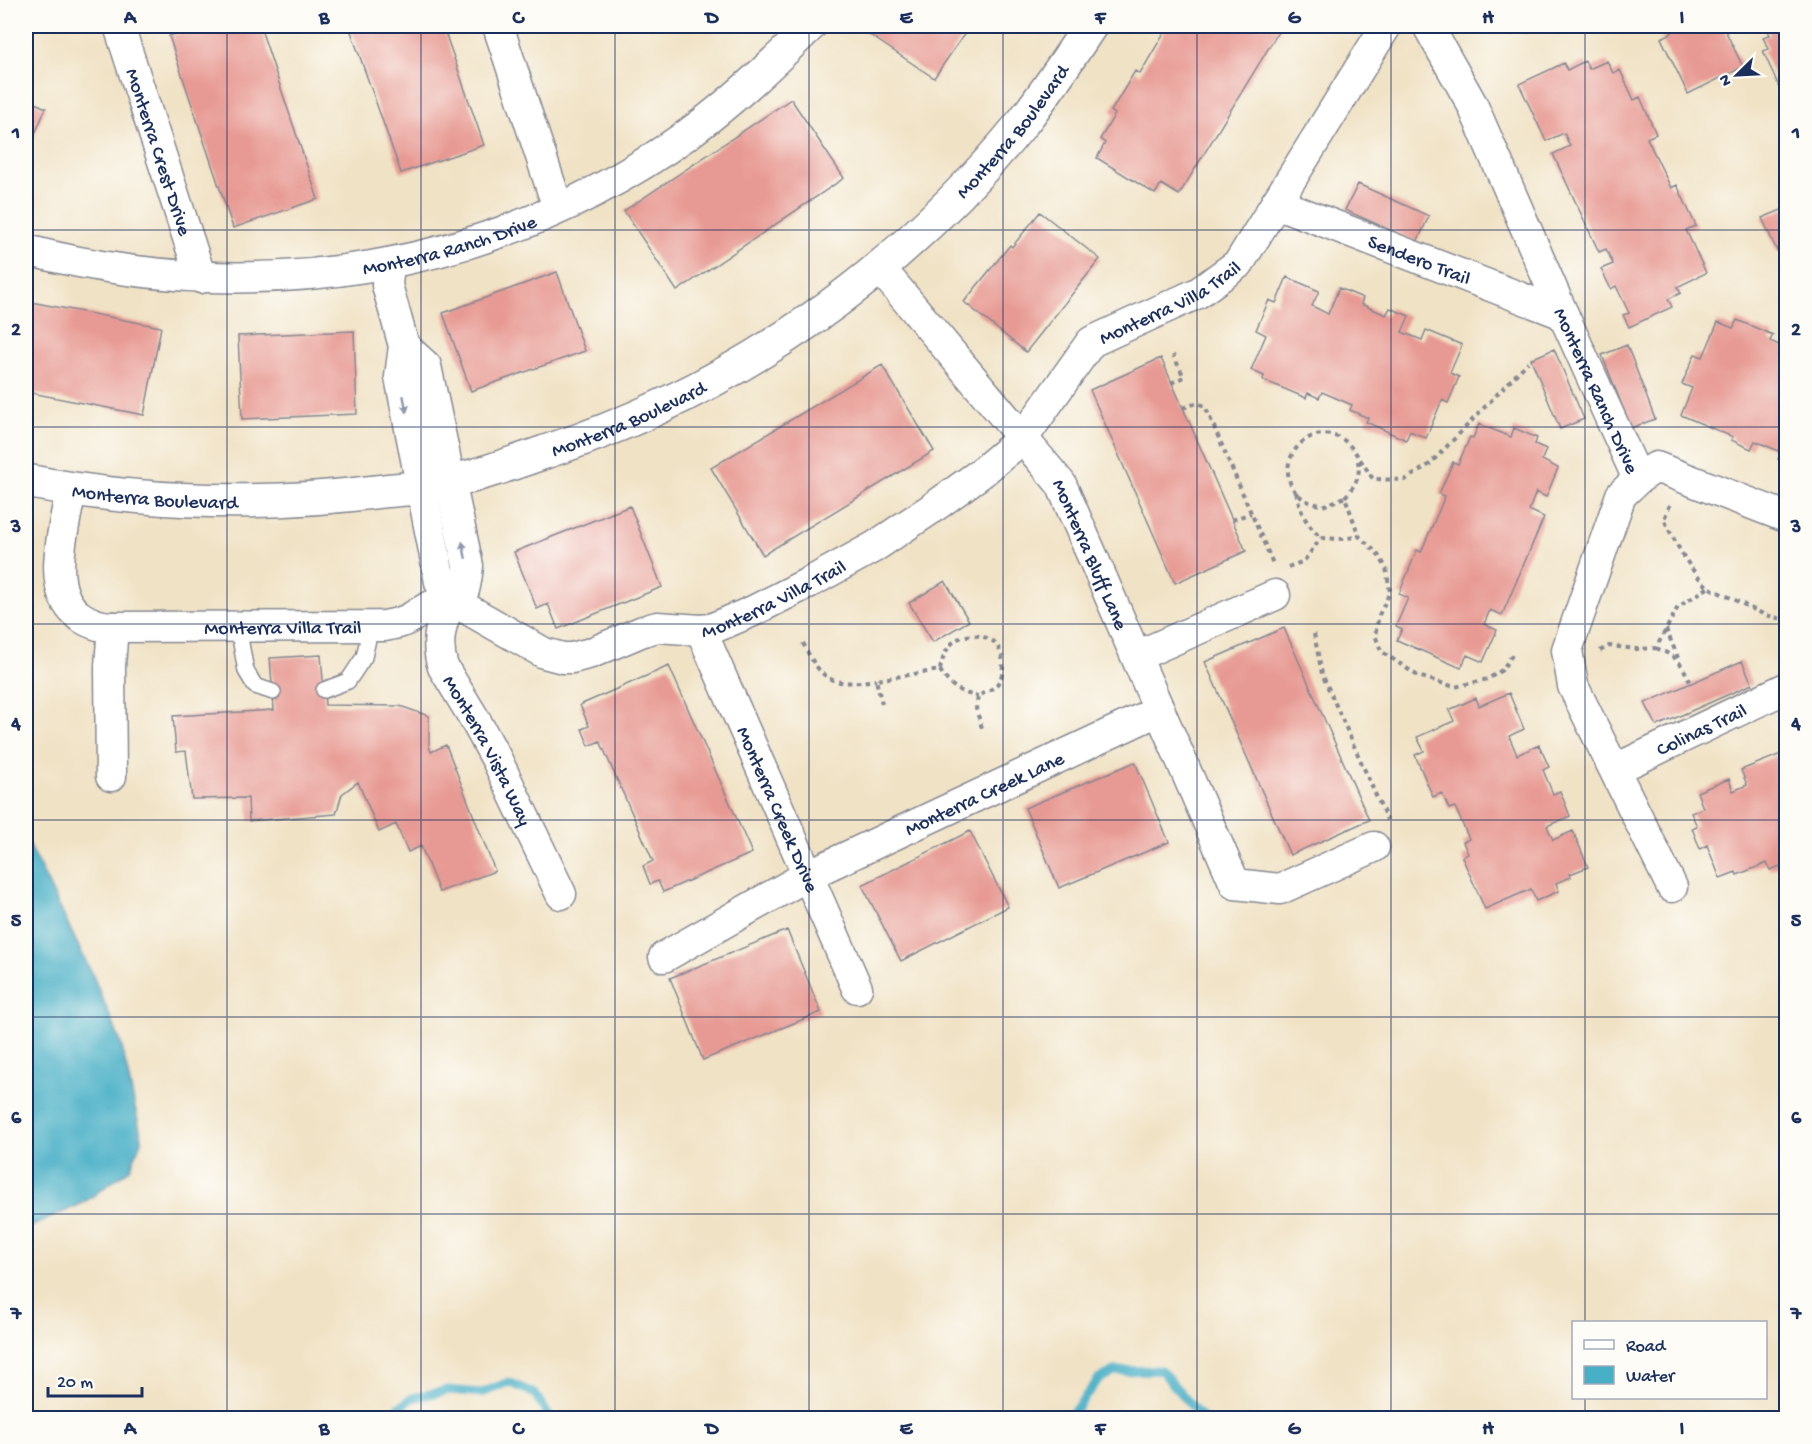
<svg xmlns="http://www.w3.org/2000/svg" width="1812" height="1444" font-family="'Gochi Hand',sans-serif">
	<rect width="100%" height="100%" fill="#fdfcf7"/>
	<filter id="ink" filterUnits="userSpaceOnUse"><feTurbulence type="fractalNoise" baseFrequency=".0167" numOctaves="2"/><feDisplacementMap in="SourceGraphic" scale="12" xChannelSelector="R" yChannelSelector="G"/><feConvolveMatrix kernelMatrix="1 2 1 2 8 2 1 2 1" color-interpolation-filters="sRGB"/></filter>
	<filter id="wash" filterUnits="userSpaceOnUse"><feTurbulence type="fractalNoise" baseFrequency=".008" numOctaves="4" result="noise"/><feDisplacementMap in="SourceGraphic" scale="24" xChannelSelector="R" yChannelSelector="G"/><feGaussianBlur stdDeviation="1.35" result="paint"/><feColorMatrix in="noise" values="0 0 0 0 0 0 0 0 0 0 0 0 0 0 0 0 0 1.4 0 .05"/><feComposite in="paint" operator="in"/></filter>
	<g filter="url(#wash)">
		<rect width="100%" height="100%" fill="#f0e2c5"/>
		<!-- water -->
		<path fill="#47afc6" stroke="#316f92" stroke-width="1.5" d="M26,838l68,140 27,65 21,96 -12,30 -47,34 -57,26z"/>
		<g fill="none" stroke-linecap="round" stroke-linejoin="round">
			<!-- stream -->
			<path stroke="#47afc6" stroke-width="9" d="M385,1418l27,-20 37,-8 33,3 27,-11 26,12 15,24
				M1069,1418l29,-38 16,-9 47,-1 41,48"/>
		</g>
		<g id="blocks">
			<!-- building -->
			<path fill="#e79a93" d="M200,26h60l58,173 -85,29 -64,-192z
				M349,26h94l41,119 -83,28z
				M864,26h106l-36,52 -73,-49z
				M1160,26h122l-103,169 -18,-11 -6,10 -58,-36 8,-15 -5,-4 15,-25 -4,-3 24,-40 5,3 24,-41 -6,-4z
				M1506,26h38l-17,7 -3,-5 -14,6z
				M1669,26h54l20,41 -55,27 -27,-56 11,-5z
				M1766,26h20v63l-5,2 -18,-40 5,-2 -5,-12 7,-2z
				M1585,61l4,8 18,-8 6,12 7,-3 14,30 6,-3 16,37 -9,4 24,50 6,-3 19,41 -10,4 20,43 -29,14 4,6 -13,6 4,8 -43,20 -6,-12 6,-2 -13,-27 -5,3 -10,-20 12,-5 -7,-15 -7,3 -46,-98 17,-8 -6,-13 -18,8 -27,-57 45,-21 3,7z
				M26,99l20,9 -20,47z
				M791,99l53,79 -167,113 -53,-80z
				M1358,184l71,32 -12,26 -72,-32z
				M1786,208v38l-9,5 -15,-33z
				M1040,212l60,47 -74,93 -62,-50 46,-57 2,2z
				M557,272l28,79 -114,40 -28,-78z
				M1287,277l32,14 -7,15 16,8 11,-26 24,10 -2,6 25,11 4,-7 19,8 -7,16 20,8 4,-10 36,15 -12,28 9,4 -11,26 -6,-3 -16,38 -16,-7 -4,9 -40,-18 2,-4 -18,-8 2,-5 -30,-13 -3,6 -11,-5 -2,5 -43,-18 1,-4 -13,-6 15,-35 -10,-5 13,-30 7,3z
				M26,301l135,26 -17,88 -118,-23z
				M1737,320l36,15 -3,6 16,7v114l-8,-3 3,-7 -26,-11 -4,8 -20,-9 2,-3 -52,-22 11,-27 -10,-4 13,-30 8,3 15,-35 15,6z
				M354,331l3,83 -115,5 -4,-83z
				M1627,345l28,74 -24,9 -29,-73z
				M1554,349l30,70 -24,10 -29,-70z
				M1161,358l85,193 -71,32 -85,-193z
				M882,365l52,86 -171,104 -52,-87z
				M1479,424l32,13 3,-9 23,10 -2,6 11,5 -4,11 16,8 -12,29 -10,-5 -7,18 15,7 -42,98 -12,-5 -6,14 13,6 -14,32 -16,-7 -6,13 -64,-28 5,-11 -6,-3 12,-28 -9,-4 18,-44 4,2 24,-56 -6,-2 14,-32 5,2 12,-27 3,1z
				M630,506l32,81 -104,42 -10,-25 -11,5 -23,-57z
				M945,581l24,40 -36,21 -24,-39z
				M1284,628l85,192 -79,35 -85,-193z
				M321,655l4,50 75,1 29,10v30l2,6 15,-7 49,126 -56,21 -18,-46 -13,6 -12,-28 -17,8 -21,-50 -16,12 -6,20 -87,7 -1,-23 -56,1 -6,-48 -10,1 -3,-36 101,-6 -4,-52z
				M1742,661l10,23 -95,42 -12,-23z
				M669,666l83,187 -89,39 -5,-11 -8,3 -7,-18 10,-5 -53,-120 -11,5 -7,-17 7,-3 -9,-21z
				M1509,693l15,36 -15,7 8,19 22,-10 10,22 -6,3 10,24 7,-3 10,25 -23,10 6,14 20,-9 15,36 -18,7 1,3 -15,6 3,8 -23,10 -5,-12 -46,20 -23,-52 6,-3 -5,-12 6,-3 -14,-32 -6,2 -7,-16 -9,4 -18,-42 9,-4 -7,-14 37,-16 -5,-11 27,-12 3,8z
				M1786,752v112l-16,6 -3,-7 -30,12 -1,-3 -16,6 -13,-33 -7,4 -8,-21 5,-2 -6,-13 12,-5 -6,-16 32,-13 4,12 14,-6 -6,-15z
				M1135,762l34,80 -110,46 -34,-80z
				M970,831l38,76 -107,54 -39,-76z
				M787,930l34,82 -118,48 -33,-82z"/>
		</g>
	</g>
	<g filter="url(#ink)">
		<use href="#blocks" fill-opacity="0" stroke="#868892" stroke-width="1.5"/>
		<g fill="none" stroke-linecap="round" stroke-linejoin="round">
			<!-- service casing -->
			<g stroke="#868892" stroke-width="18">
				<path id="service" d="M238,627l8,44 9,15 18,6
					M324,690l24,-9 16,-24 7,-31"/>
			</g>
			<!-- minor casing -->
			<g stroke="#868892" stroke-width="33">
				<g id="minor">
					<path id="s1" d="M119,26l82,252"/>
					<path d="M498,26l60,182"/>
					<path id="s2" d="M1428,26l44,78 91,210 75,165"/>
					<path id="s3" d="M1276,203l287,111"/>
					<path id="s4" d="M26,250c228,59 468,23 662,-116 45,-33 84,-70 123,-108"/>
					<path d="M389,263l-2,22 17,61 -4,31 40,205 12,21"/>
					<path id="s5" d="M880,268l181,216 174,400 45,5 94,-42"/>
					<path id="s6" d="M404,346l22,20 42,200c-1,8 -2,17 -4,24 -2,6 -9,8 -13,14 -12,19 -15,42 -8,63l31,51 23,42 64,134"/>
					<path id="s7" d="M71,489c-6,38 -27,99 7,126 11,8 22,12 35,12l271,-1c10,-2 19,-3 28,-9 20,-12 26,-19 50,-11l82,47 19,5h9l19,-5 52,-22 14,-4 44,3 10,-1 42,-18 61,-31 60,-33 57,-38 50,-36 42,-35 68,-96 107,-49 41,-30 147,-237"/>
					<path id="s8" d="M701,630l156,358"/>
					<path d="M1137,656l138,-61"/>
					<path id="s9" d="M1616,769l170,-81"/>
					<path d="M111,776l-1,-110 3,-39"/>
					<path d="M1672,887l-99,-201 -6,-36 54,-155 17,-16 18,-12 130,50"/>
					<path id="s10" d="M664,957l144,-82 352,-165"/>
				</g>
			</g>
			<!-- tertiary casing -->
			<g stroke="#868892" stroke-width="36">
				<g id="tertiary">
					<path id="s11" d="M26,481c120,23 235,26 357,10 16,-2 33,-2 49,-5 39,-8 76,-21 113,-34 188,-61 353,-176 478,-330 24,-31 46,-64 67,-96"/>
				</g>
			</g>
			<!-- path -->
			<path stroke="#868892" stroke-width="4" stroke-dasharray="4.5 4.5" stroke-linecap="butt" d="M1171,383l13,-6 -11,-22
				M1183,408l14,-5 8,3 69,160
				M1296,492c5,21 9,31 25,46l22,1 16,-3
				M1345,497c10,-12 16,-20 13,-36
				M1670,505l-6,14c8,18 29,58 46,69 9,5 20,9 29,14 15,8 30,16 47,17
				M1232,520l19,-7
				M1288,567l16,-6 17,-23
				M1666,629l13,31
				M1314,634l8,40 65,146
				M803,643c20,41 30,43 73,37
				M1656,648c22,9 25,15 35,35
				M1600,651l9,-5 27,3 20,-1 22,-41 31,-20
				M1512,655l-10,15 -14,9 -33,8 -37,-11 -37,-25 -6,-16 4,-20 11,-23 -4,-25 -10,-15 -17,-16 -14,-39 -22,9c-6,-2 -13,-3 -18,-6 -39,-24 -4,-83 37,-61 10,5 24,30 31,40l32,1 25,-16 98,-102
				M940,670c8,15 21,24 38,26
				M882,704l-6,-24 64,-10c4,-22 15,-38 40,-34 5,1 13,4 16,8 7,9 9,25 4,36 -4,8 -14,12 -22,16l-2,13 7,22"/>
			<!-- service -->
			<use href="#service" stroke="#fff" stroke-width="15"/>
			<!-- minor -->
			<use href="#minor" stroke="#fff" stroke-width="30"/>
			<!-- tertiary -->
			<use href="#tertiary" stroke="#fff" stroke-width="33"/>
		</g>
		<!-- one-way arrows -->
		<defs><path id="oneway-solid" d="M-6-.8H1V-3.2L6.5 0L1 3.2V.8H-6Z" transform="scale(1.5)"/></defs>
		<g fill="#8d97ae">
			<use href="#oneway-solid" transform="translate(405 404) rotate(79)"/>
			<use href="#oneway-solid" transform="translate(464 550) rotate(-102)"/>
		</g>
	</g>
	<!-- grid -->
	<path fill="none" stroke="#1b2f5e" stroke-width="1.5" stroke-opacity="0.55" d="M227,26v1392M421,26v1392M615,26v1392M809,26v1392M1003,26v1392M1197,26v1392M1391,26v1392M1585,26v1296M26,230h1760M26,427h1760M26,624h1760M26,820h1760M26,1017h1760M26,1214h1760M1585,1398v20"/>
	<g text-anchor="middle" stroke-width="6" stroke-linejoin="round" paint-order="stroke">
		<!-- street labels -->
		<g font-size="20" fill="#1b2f5e" stroke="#fdfcf7">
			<text dy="7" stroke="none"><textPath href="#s11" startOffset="1101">Monterra Boulevard</textPath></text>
			<text dy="7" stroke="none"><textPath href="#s1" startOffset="132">Monterra Crest Drive</textPath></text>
			<text dy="7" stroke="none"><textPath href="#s4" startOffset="429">Monterra Ranch Drive</textPath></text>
			<text dy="7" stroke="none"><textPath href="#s3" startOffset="154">Sendero Trail</textPath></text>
			<text dy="7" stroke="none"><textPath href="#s7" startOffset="1366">Monterra Villa Trail</textPath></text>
			<text dy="7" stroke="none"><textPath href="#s2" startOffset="402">Monterra Ranch Drive</textPath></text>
			<text dy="7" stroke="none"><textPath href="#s11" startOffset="616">Monterra Boulevard</textPath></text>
			<text dy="7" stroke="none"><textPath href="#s11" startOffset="130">Monterra Boulevard</textPath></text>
			<text dy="7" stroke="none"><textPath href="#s5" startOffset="358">Monterra Bluff Lane</textPath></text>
			<text dy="7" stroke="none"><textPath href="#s7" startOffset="862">Monterra Villa Trail</textPath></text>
			<text dy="7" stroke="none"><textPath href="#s7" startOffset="340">Monterra Villa Trail</textPath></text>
			<text dy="7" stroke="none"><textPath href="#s9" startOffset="94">Colinas Trail</textPath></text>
			<text dy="7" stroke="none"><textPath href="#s6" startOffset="438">Monterra Vista Way</textPath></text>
			<text dy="7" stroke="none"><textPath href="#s10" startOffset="360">Monterra Creek Lane</textPath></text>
			<text dy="7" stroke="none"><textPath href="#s8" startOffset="195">Monterra Creek Drive</textPath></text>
		</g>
	</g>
	<!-- margin -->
	<rect width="1812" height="1444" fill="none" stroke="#fdfcf7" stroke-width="66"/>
	<!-- legend -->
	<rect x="1572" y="1321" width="195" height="78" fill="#fdfcf7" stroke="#a3aaba" stroke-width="1.5"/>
	<rect x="1584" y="1340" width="30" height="9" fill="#ffffff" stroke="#a3aaba" stroke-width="1.5"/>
	<text x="1626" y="1351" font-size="18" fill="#1b2f5e">Road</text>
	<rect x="1584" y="1366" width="30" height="18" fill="#47afc6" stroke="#a3aaba" stroke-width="1.5"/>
	<text x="1626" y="1381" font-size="18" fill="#1b2f5e">Water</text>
	<!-- north arrow -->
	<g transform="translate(1737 75) rotate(246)" stroke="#fdfcf7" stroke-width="4.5" paint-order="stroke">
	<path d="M0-4.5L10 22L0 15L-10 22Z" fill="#1b2f5e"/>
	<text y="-9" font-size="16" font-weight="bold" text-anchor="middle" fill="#1b2f5e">N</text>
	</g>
	<!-- scale -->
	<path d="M48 1387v9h94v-9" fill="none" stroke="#1b2f5e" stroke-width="3"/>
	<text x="57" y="1387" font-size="18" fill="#1b2f5e" stroke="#fdfcf7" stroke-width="4.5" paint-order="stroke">20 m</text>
	<rect x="33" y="33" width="1746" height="1378" fill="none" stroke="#1b2f5e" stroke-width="2"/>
	<g font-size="20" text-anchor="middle" font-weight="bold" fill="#1b2f5e">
		<text x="130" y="23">A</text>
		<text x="324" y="23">B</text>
		<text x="518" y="23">C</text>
		<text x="712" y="23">D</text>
		<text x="906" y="23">E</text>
		<text x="1100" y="23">F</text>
		<text x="1294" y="23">G</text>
		<text x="1488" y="23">H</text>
		<text x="1682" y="23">I</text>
		<text x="16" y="138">1</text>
		<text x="1796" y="138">1</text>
		<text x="16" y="335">2</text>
		<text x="1796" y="335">2</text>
		<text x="16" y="532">3</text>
		<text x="1796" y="532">3</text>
		<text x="16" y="729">4</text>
		<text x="1796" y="729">4</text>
		<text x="16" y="926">5</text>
		<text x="1796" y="926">5</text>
		<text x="16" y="1123">6</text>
		<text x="1796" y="1123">6</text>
		<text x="16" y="1319">7</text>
		<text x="1796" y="1319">7</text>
		<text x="130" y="1434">A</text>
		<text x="324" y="1434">B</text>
		<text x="518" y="1434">C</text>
		<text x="712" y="1434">D</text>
		<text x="906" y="1434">E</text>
		<text x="1100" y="1434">F</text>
		<text x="1294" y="1434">G</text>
		<text x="1488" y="1434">H</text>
		<text x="1682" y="1434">I</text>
	</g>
</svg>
